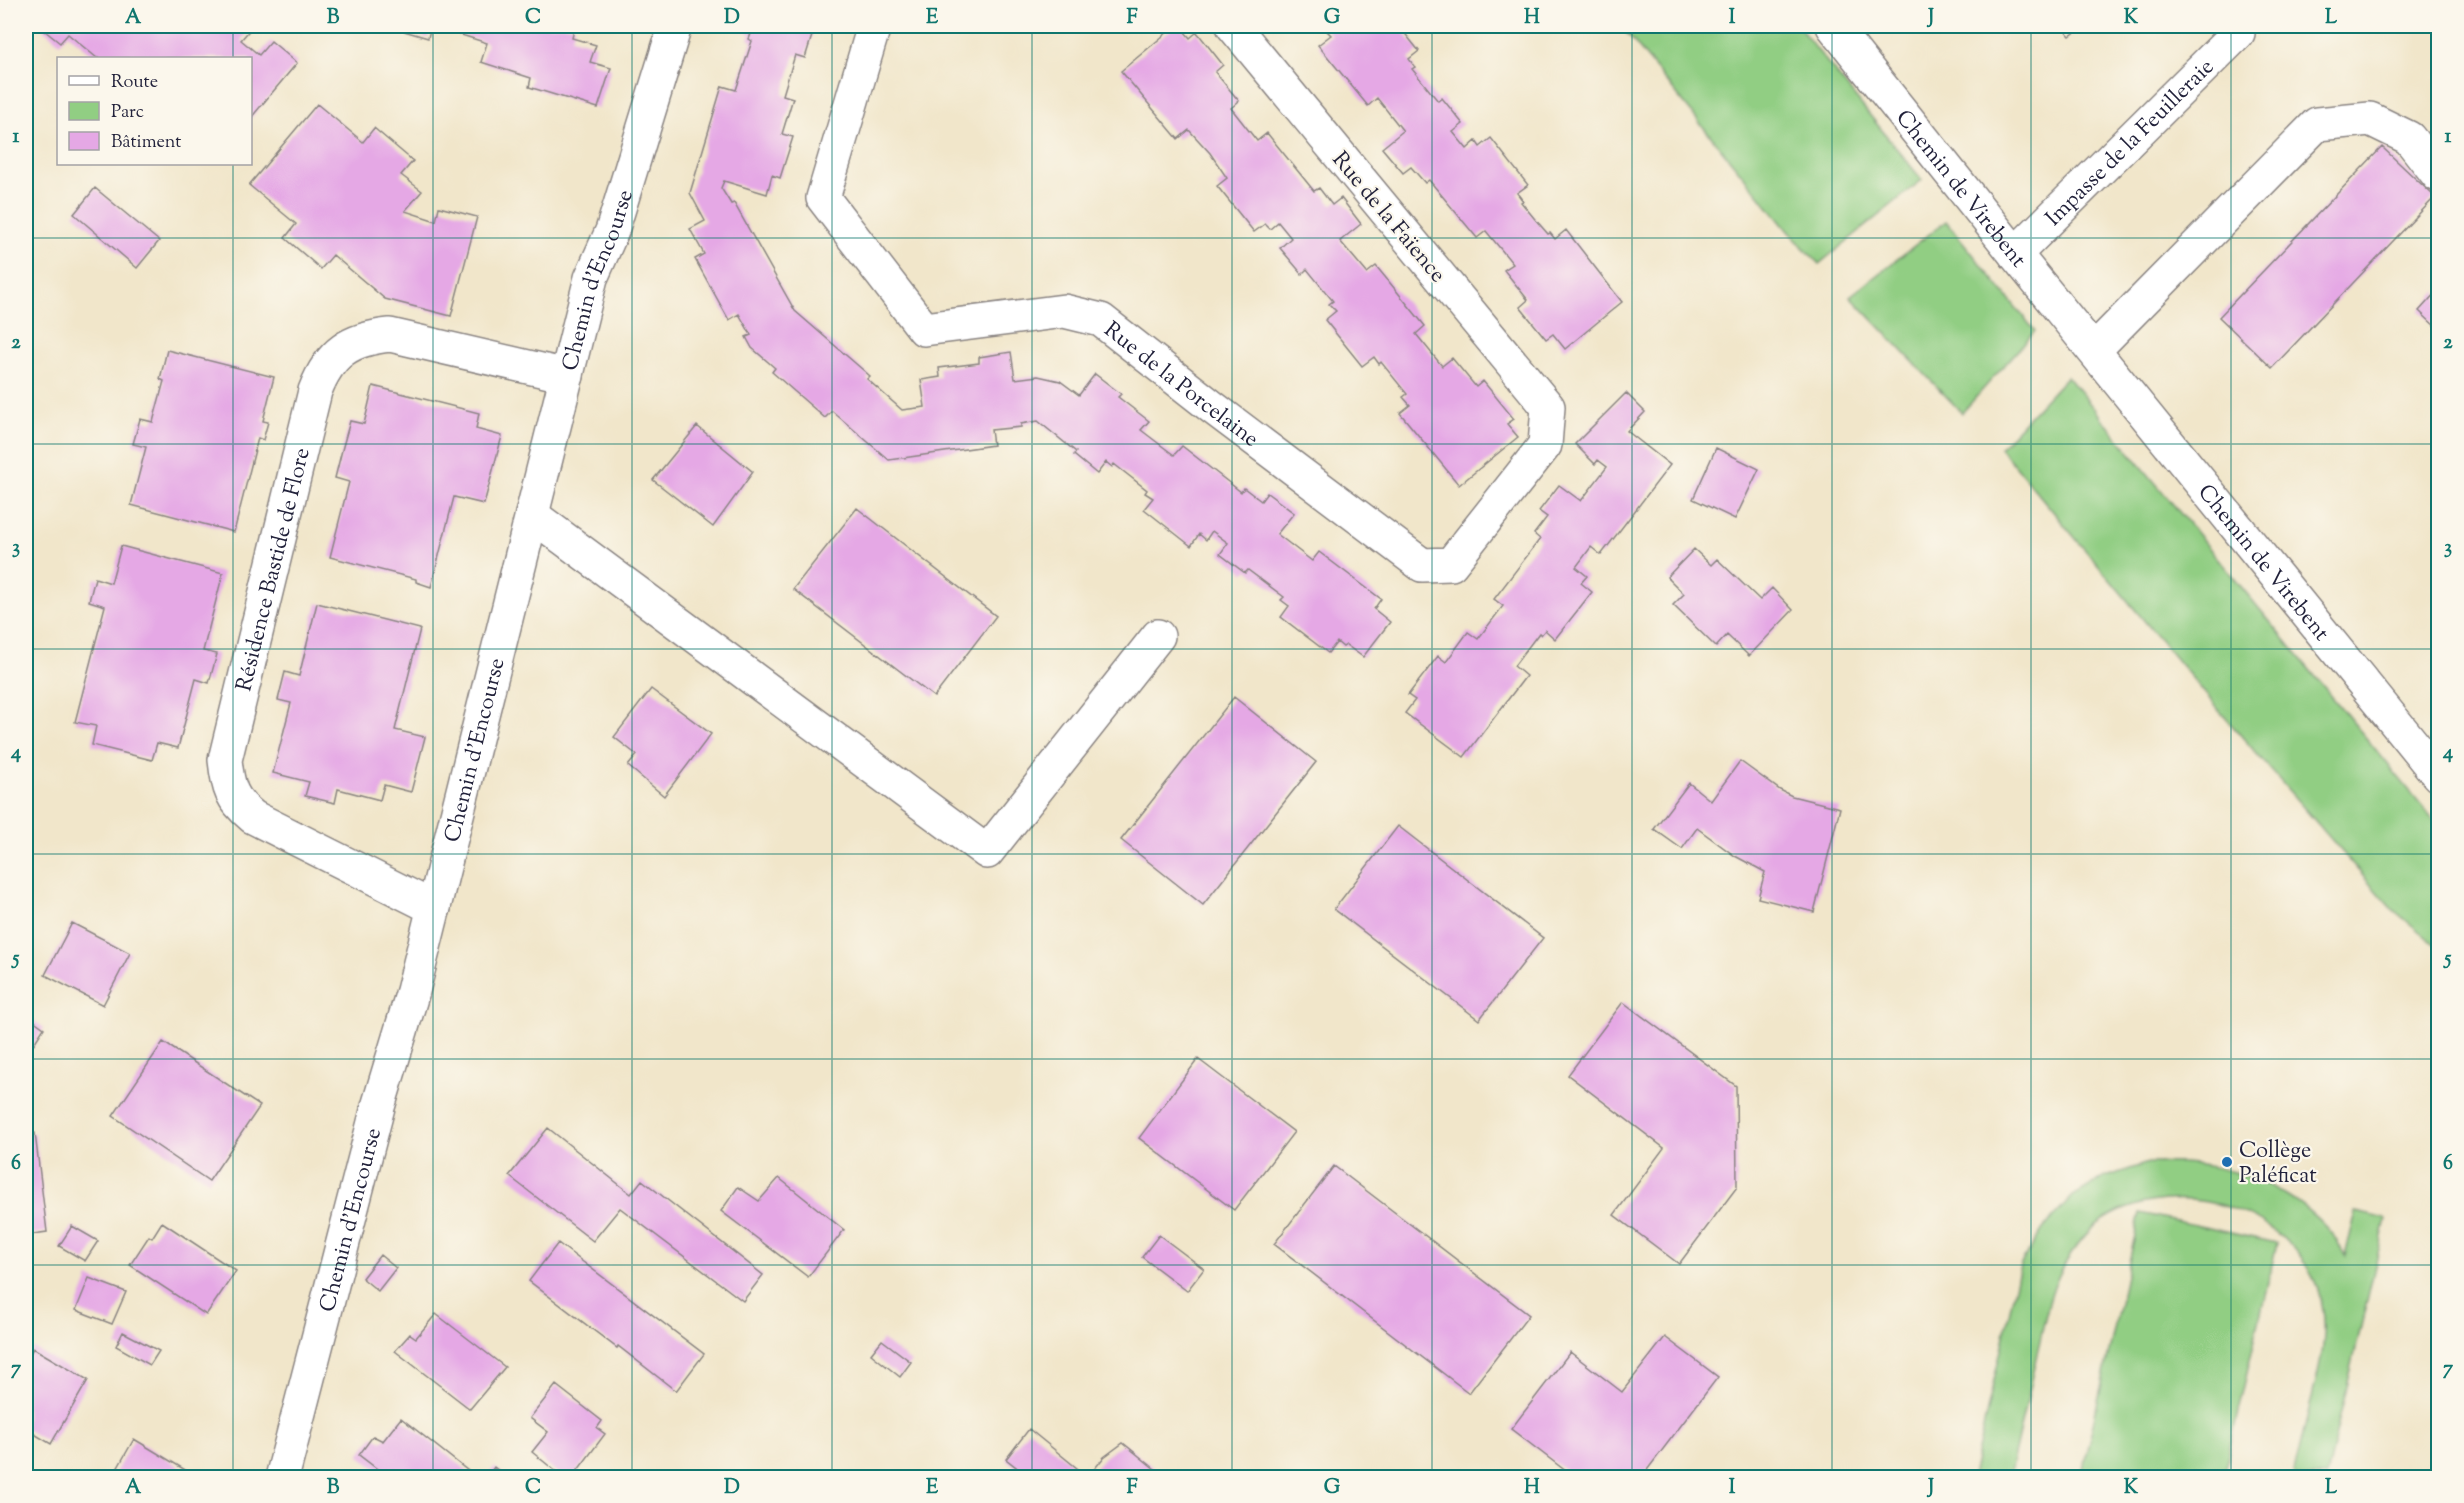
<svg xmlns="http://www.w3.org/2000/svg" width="2464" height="1503" font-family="'Sorts Mill Goudy',serif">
	<rect width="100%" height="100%" fill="#fbf7ec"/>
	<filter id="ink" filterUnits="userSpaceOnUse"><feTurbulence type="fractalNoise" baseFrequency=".0167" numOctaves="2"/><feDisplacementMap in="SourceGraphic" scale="12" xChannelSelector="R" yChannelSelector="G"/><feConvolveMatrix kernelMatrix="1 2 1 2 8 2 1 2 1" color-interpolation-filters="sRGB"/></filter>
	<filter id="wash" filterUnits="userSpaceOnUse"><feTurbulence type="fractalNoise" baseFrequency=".008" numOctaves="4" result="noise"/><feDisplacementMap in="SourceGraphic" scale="24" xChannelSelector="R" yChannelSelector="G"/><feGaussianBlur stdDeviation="1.35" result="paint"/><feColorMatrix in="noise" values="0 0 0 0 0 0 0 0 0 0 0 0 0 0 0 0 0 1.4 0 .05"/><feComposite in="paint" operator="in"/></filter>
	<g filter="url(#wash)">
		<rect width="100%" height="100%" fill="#f1e6ca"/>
		<!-- green -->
		<path fill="#91ce83" stroke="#5a785f" stroke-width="1.5" d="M1621,26h177l124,154 -103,84 -31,-33z
			M1946,221l89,110 -73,82 -112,-117z
			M2067,376l371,449v122l-48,-40 -167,-192 -223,-267z
			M2148,1163c15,0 31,-1 46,1 52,6 103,29 137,69 6,6 10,15 14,23l11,-44 30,7 -60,258h-33c6,-26 12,-53 19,-79 7,-31 17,-63 10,-94 -21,-95 -148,-134 -224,-80 -11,7 -23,24 -30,35 -19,29 -24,65 -32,99 -9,40 -18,80 -27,119h-37l48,-212 23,-36 30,-33 30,-18z
			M2140,1213l137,30 -54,234h-142z"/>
		<g id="blocks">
			<!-- building -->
			<path fill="#e5a8e5" d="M39,26h214l-12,14 18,15 12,-14 26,22 -47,56v-61h-153l-29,-24 -8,9z
				M405,26h26l-3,12 -24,-7z
				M433,26h142l-3,12 24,7 -6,17 21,6 -13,40 -69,-21 2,-9 -50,-16 6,-19z
				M739,26h76l-10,32 -10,-3 -12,40 10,3 -11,36 11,3 -13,41 -8,-3 -5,19 -43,-13 -3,7 10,16 3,-1 61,108 75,65 -3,3 35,31 23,-3 -4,-27 19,-3 -1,-9 40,-5v-6l32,-5 4,27 23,-3 22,5 19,14 16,-21 26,20 -3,3 31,24 -8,9 17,13 16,12 8,-9 59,46 3,-4 17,13 6,-8 27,20 -17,21 35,27 7,-9 62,47 -7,10 16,13 -27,35 -17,-12 -3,2 -6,-5 -9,11 -47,-36 8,-11 -8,-6 3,-3 -36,-27 -3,3 -25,-19 8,-11 -16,-12 -6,9 -7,-6 -8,12 -47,-37 9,-11 -8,-5 2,-3 -33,-26 -2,3 -6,-5 -9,12 -23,-19 2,-3 -38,-31 -17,3v3l-30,3 2,15 -104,15 -57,-49 -7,7 -53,-46 3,-4 -23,-20 -6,-11 5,-2 -12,-21 -10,6 -34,-61 9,-5 -14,-25 15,-8 -15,-28 32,-107 14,4 16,-49 -3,-2 2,-5 -14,-4z
				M1175,26h5l10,12 7,-6 26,33 -8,7 24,29 -8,7 26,33 10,-8 47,58 5,-3 13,17 9,-7 20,26 -21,17 27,32 9,-7 14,17 35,43 -9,8 26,32 10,-8 24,29 7,-6 31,38 -7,5 11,13 -59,48 -59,-72 10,-8 -7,-8 4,-3 -26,-32 -2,2 -5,-7 -12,9 -37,-46 11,-9 -7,-7 4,-3 -26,-32 -5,5 -22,-26 11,-10 -13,-16 -8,7 -5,-5 -11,8 -37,-46 10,-8 -17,-25 -21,-23 -11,9 -57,-68z
				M1322,26h77l20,25 -10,8 6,8 -3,2 26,32 4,-3 21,26 -10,8 14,17 9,-8 4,6 11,-9 37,47 -11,8 6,8 -2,1 13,16 14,16 2,-1 5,6 11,-9 56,72 -57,47 -12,-15 -7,5 -26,-32 8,-7 -24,-30 9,-6 -27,-33 -9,7 -48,-58 -4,3 -14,-16 -8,6 -21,-25 21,-17 -26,-33 -9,8 -50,-61 13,-10z
				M2061,26h23l-14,10z
				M317,104l46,38 11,-14 39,33 -12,14 21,16 -17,20 31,10 3,-14 38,10 -26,99 -66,-17 -52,-44 -12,14 -36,-31 11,-14 -47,-39z
				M2382,147l53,50 -163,171 -53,-51z
				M95,188l64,53 -22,27 -63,-54z
				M2438,290v39l-19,-18z
				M167,350l107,27 -11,44 5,1 -5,18 -5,-2 -24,94 -103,-27 15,-58 -13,-3 7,-25 13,3 11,-41 -4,-2z
				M373,386l106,27 -3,16 26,7 -18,68 -30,-7 -23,90 -15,-5v-3l-86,-22 19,-75 -14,-4 7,-28 8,-29 14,3z
				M1626,393l19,19 -18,19 43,34 -69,90 -10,-8 -15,20 11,9 -6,7 11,9 -37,47 -10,-9 -4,5 -2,-2 -25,33 12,10 -62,81 -59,-44 10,-13 -7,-5 30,-39 8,6 22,-30 10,7 25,-33 -9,-7 46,-60 -6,-5 13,-17 -8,-6 20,-26 22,16 26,-34 -9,-7 -3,4 -20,-20z
				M697,426l56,46 -40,55 -60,-47z
				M1716,448l43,21 -24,50 -42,-20z
				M857,508l139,108 -62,81 -141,-108z
				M121,546l102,27 -20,78 14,3 -8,29 -13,-4 -18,69 -21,-5 -5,17 -60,-15 4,-19 -21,-4 30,-116 -16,-5 6,-23 16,5z
				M1694,549l17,16 6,-6 43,41 12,-12 21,22 -44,46 -22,-21 -11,12 -43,-42 11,-11 -17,-17z
				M317,603l103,26 -25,101 30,7 -14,55 -27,-7 -4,15 -42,-11 -3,14 -30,-7 4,-14 -36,-9 18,-70 -13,-3 7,-28 14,4z
				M651,689l60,45 -47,62 -36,-30 9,-11 -23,-18z
				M1234,697l82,65 -113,143 -82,-65z
				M1740,761l40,29 12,6 48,12 -26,104 -56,-14 7,-26 -30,-16 -38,-28 -15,21 -28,-20 35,-46 22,18z
				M1398,826l145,112 -64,82 -145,-111z
				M72,923l58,30 -27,52 -58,-30z
				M1623,1002l113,84 1,101 -58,77 -65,-49 50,-67 -96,-73z
				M26,1015l18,13 -18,28z
				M163,1042l97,64 -51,75 -96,-65z
				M1198,1059l96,73 -60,78 -95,-72z
				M548,1128l83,66 11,-14 121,95 -20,26 -123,-93 -27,33 -84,-65z
				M35,1133l12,99 -21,3v-101z
				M1334,1166l195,149 -60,78 -195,-149z
				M779,1178l65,52 -36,47 -87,-66 17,-24 21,14z
				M162,1222l74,49 -30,44 -76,-50 19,-29 3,2z
				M72,1226l26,15 -13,20 -26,-15z
				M1159,1235l45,34 -17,22 -45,-34z
				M558,1243l146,111 -28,37 -58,-45 -1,2 -88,-67z
				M380,1255l16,13 -18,23 -16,-13z
				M89,1278l37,14 -14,32 -36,-14z
				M436,1314l69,53 -35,42 -75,-58 15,-17 6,4z
				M123,1332l36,19 -9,14 -34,-19z
				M1665,1337l53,40 -77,101h-66l-64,-49 59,-77 52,40z
				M882,1340l29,22 -11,15 -29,-23z
				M33,1348l55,32 -37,64 -25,-15v-67z
				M556,1385l46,36 -5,7 8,6 -33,44h-8l-32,-26 16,-20 -18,-14z
				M401,1418l67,53 -5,7h-74l-30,-23 14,-19 10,5z
				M1029,1429l59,48 16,-20 19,-14 43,35h-136l-24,-19z
				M134,1439l53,32 -4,7h-71z
				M494,1467l14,11h-22z"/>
		</g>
	</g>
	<g filter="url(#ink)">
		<use href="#blocks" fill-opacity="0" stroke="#8a8482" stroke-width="1.5"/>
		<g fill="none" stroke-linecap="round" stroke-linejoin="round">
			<!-- minor casing -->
			<g stroke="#8a8482" stroke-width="36">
				<g id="minor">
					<path id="s1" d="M874,26l-51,172 101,131 140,-18 37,9 111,87 210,158 29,-1 94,-119 3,-38 -315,-381"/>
					<path id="s2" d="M1833,26l182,228 423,521"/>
					<path id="s3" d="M2015,254l223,-221 -1,-7"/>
					<path d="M2094,350l223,-226 53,-5 39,19 29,37"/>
					<path d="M532,515l455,337 171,-216"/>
					<path id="s4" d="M434,908l-181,-91c-22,-18 -25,-29 -28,-57l90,-369c15,-39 35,-52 75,-56l177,41"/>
					<path id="s5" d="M282,1478l96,-371 35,-116 178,-713 21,-47 63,-205"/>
				</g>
			</g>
			<!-- minor -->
			<use href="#minor" stroke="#fff" stroke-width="33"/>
		</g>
	</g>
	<!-- grid -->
	<path fill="none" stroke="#0f766e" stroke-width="1.5" stroke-opacity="0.55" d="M233,26v32M433,26v1452M632,26v1452M832,26v1452M1032,26v1452M1232,26v1452M1432,26v1452M1632,26v1452M1832,26v1452M2031,26v1452M2231,26v1452M233,164v1314M26,238h2412M26,444h2412M26,649h2412M26,854h2412M26,1059h2412M26,1265h2412"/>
	<!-- markers -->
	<circle fill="#1f6fb2" stroke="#fbf7ec" stroke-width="2" cx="2227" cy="1162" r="6"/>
	<g text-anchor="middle" stroke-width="4.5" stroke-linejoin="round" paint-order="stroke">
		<!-- street labels -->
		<g font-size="22" fill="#22223b" stroke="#fbf7ec">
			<text dy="8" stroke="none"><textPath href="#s3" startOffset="160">Impasse de la Feuilleraie</textPath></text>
			<text dy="8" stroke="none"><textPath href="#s2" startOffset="207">Chemin de Virebent</textPath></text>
			<text transform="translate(1390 216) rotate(50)" y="8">Rue de la Faïence</text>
			<text dy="8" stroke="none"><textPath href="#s5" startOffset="1239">Chemin d'Encourse</textPath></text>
			<text dy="8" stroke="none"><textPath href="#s1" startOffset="627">Rue de la Porcelaine</textPath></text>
			<text dy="8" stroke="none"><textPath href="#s2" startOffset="688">Chemin de Virebent</textPath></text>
			<text dy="8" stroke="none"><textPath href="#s4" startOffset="465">Résidence Bastide de Flore</textPath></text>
			<text dy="8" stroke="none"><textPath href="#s5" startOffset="753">Chemin d'Encourse</textPath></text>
			<text dy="8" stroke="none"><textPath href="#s5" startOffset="267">Chemin d'Encourse</textPath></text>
		</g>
		<!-- poi labels -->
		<g font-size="22" fill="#22223b" stroke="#fbf7ec" text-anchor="start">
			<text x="2239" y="1157">Collège<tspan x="2239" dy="25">Paléficat</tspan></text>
		</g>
	</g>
	<!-- margin -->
	<rect width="2464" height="1503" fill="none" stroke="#fbf7ec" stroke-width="66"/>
	<!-- legend -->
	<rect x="57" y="57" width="195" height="108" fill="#fbf7ec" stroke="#a4a2a5" stroke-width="1.5"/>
	<rect x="69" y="76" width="30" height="9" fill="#ffffff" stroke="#a4a2a5" stroke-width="1.5"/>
	<text x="111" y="87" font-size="18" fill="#22223b">Route</text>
	<rect x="69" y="102" width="30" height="18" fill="#91ce83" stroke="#a4a2a5" stroke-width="1.5"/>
	<text x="111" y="117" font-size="18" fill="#22223b">Parc</text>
	<rect x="69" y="132" width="30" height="18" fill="#e5a8e5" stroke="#a4a2a5" stroke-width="1.5"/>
	<text x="111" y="147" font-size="18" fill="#22223b">Bâtiment</text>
	<rect x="33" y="33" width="2398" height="1437" fill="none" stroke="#0f766e" stroke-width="2"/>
	<g font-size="20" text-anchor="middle" font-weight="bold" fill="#0f766e">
		<text x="133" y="23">A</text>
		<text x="333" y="23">B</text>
		<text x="533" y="23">C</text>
		<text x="732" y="23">D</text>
		<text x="932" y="23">E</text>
		<text x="1132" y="23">F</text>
		<text x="1332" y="23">G</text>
		<text x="1532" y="23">H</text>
		<text x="1732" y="23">I</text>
		<text x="1931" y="23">J</text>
		<text x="2131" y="23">K</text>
		<text x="2331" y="23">L</text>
		<text x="16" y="142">1</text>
		<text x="2448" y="142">1</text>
		<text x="16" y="348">2</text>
		<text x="2448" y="348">2</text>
		<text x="16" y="553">3</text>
		<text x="2448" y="553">3</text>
		<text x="16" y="758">4</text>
		<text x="2448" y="758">4</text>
		<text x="16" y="964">5</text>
		<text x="2448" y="964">5</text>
		<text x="16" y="1169">6</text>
		<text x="2448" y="1169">6</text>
		<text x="16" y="1374">7</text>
		<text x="2448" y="1374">7</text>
		<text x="133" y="1493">A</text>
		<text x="333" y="1493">B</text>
		<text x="533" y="1493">C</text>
		<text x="732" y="1493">D</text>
		<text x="932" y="1493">E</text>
		<text x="1132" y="1493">F</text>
		<text x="1332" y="1493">G</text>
		<text x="1532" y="1493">H</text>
		<text x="1732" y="1493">I</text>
		<text x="1931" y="1493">J</text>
		<text x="2131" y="1493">K</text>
		<text x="2331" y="1493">L</text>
	</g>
</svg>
